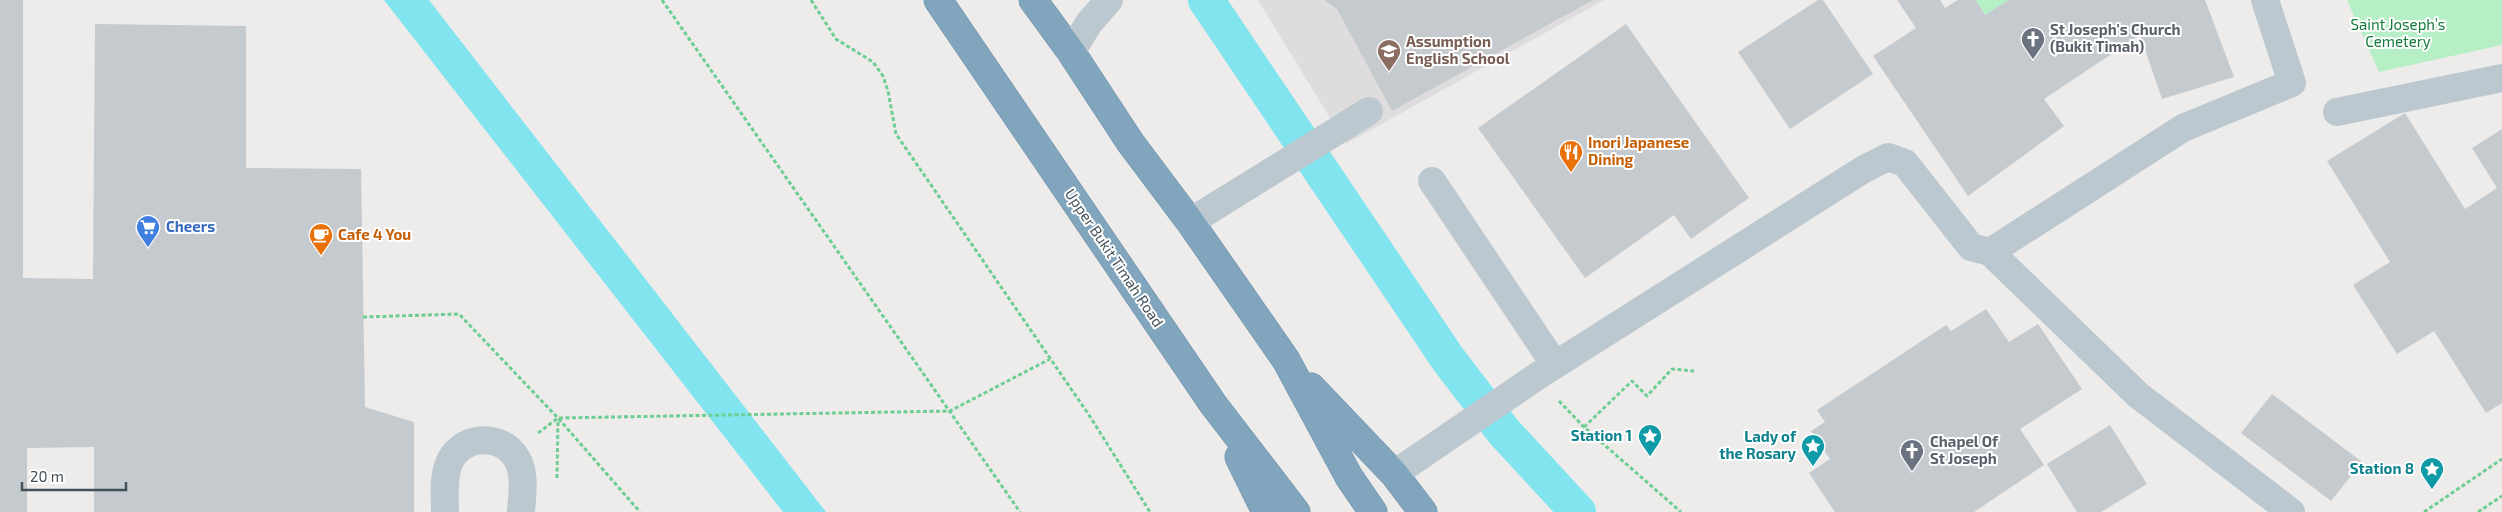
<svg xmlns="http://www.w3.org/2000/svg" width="2502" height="512" font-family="'Exo 2',sans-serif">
	<rect width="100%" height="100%" fill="#eeebeb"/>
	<!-- education -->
	<path fill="#dfdcdd" d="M1258,0h346l-258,144z"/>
	<!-- green -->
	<path fill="#b6efc5" d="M1976,0h33l-24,15z
		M2347,0h155v45l-123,27z"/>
	<!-- water -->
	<path fill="#81e4ee" d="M384,0h45l397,512h-43z"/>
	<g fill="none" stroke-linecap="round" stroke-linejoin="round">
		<!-- canal -->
		<path stroke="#81e4ee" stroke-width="36" d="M1206,0l242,359 56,73 74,80"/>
	</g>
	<!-- building -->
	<path fill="#c5cacf" d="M0,0h23v278l70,1 2,-255 151,2v142l115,1 4,238 49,15v90h-320v-65l-67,1v64h-27z
		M1324,0h269l-201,111 -55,-102z
		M1818,0h5l50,74 -83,55 -52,-77z
		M1897,0h43l5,8 13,-8h18l9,15 24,-15h196l29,77 -72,22 -22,-64 -96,64 20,27 -96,70 -95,-140 43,-28z
		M1626,24l123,174 -58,41 -17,-24 -89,63 -107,-150z
		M2405,113l60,96 32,-21 -25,-40 30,-19v274l-16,10 -52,-82 -37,23 -44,-69 37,-23 -63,-101z
		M1986,309l23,33 29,-18 44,65 -62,40 24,36 -70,47h-139l-26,-39 21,-14 -19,-28 14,-9 -8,-12 129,-85 5,6z
		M2272,394l90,68 -31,39 -90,-68z
		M2110,425l37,59 -46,28h-24l-30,-48z"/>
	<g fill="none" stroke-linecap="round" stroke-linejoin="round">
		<!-- highway casing -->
		<g stroke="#6c90a9" stroke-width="29">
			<path id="highway" d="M938,0l275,404 83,108
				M1033,0l38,52 59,90 60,80 96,138 63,117 24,35
				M1311,387l83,87 29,38
				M1239,457l27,55"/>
		</g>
		<!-- path -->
		<path stroke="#6dce93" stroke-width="3" stroke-dasharray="4 2.5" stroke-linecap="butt" d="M662,0l358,512
			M811,0l25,39 37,23 10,14 5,15 8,43 193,281 61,97
			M363,317l96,-3 99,104 82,94
			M1559,401l25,26 97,85
			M1584,427l48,-46 15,15 25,-27 22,2
			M538,433l20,-15 392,-7 100,-52
			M557,478l1,-59
			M2424,512l78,-53
			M2478,512l24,-16"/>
		<!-- minor -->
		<path stroke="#bbc8cf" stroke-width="28" d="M1071,52l18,-29 20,-23
			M2337,112l165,-34
			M1432,181l123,184
			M1190,222l179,-111
			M1990,252l193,-124 109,-45 -27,-83
			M1394,474l142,-97 328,-208 24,-12 17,6 66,84 19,5 148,143 153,117
			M445,512c0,-14 -2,-32 3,-46 10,-31 53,-35 69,-7 9,16 5,36 4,53"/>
		<!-- highway -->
		<use href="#highway" stroke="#80a5bd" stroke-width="28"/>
	</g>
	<!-- icons -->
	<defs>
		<g id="church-pin" transform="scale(1.25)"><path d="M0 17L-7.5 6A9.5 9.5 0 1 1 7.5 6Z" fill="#6b7280" stroke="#fff"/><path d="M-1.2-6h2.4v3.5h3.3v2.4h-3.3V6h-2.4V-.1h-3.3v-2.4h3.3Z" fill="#fff"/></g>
		<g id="school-pin" transform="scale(1.25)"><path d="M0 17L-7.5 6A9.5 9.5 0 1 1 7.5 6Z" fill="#8d6e63" stroke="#fff"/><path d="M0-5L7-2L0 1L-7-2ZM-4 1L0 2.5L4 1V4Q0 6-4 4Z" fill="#fff"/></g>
		<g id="restaurant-pin" transform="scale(1.25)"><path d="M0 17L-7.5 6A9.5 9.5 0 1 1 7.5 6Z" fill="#e8710a" stroke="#fff"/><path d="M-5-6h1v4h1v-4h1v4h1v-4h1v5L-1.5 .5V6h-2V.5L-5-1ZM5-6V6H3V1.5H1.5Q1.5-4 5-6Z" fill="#fff"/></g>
		<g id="supermarket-pin" transform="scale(1.25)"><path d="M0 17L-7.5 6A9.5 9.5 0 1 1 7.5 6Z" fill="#3f7fe0" stroke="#fff"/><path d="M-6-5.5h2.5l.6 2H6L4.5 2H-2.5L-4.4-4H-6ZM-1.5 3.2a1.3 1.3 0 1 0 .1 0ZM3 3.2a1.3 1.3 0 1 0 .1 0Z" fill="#fff"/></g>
		<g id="cafe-pin" transform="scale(1.25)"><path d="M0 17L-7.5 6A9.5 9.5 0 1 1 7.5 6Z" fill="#e8710a" stroke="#fff"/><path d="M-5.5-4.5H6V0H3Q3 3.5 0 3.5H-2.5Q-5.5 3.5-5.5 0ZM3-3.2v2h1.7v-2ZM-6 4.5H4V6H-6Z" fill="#fff"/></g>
		<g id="sight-pin" transform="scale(1.25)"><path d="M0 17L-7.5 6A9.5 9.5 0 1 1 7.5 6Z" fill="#0f9aa8" stroke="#fff"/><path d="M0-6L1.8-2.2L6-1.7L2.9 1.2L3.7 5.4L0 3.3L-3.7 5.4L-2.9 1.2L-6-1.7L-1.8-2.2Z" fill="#fff"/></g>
	</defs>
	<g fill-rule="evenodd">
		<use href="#church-pin" x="2033" y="39"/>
		<use href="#school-pin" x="1389" y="51"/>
		<use href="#restaurant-pin" x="1571" y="152"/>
		<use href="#supermarket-pin" x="148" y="227"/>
		<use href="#cafe-pin" x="321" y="235"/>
		<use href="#sight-pin" x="1650" y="436"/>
		<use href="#sight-pin" x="1813" y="446"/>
		<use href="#church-pin" x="1912" y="451"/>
		<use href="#sight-pin" x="2432" y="469"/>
	</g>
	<g text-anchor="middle" stroke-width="4" stroke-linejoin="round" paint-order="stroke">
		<!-- park labels -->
		<g font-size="15" fill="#137b3b" stroke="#fff">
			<text x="2398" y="30">Saint Joseph’s<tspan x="2398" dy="17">Cemetery</tspan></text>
		</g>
		<!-- worship labels -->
		<g font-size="15" font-weight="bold" fill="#5b616d" stroke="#fff" text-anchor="start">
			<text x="2050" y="35">St Joseph's Church<tspan x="2050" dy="17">(Bukit Timah)</tspan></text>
			<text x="1930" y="447">Chapel Of<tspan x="1930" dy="17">St Joseph</tspan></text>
		</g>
		<!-- education labels -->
		<g font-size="15" font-weight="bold" fill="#785e54" stroke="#fff" text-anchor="start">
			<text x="1406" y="47">Assumption<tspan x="1406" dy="17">English School</tspan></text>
		</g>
		<!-- food labels -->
		<g font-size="15" font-weight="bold" fill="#c56008" stroke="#fff" text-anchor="start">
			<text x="1588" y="148">Inori Japanese<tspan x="1588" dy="17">Dining</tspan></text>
			<text x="338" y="240">Cafe 4 You</text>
		</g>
		<!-- shop labels -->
		<g font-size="15" font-weight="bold" fill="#366cbe" stroke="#fff" text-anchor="start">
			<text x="166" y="232">Cheers</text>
		</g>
		<!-- street labels -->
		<g font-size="15" fill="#435159" stroke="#fff">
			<text transform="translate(1114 258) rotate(56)" y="5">Upper Bukit Timah Road</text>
		</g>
		<!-- culture labels -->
		<g font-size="15" font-weight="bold" fill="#0d838f" stroke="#fff" text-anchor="end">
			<text x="1632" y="441">Station 1</text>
			<text x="1796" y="442">Lady of<tspan x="1796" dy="17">the Rosary</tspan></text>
			<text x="2414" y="474">Station 8</text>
		</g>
	</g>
	<!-- scale -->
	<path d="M22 482v8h104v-8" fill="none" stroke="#435159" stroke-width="2.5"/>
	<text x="30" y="482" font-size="15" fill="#435159" stroke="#ffffff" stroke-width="4" paint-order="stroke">20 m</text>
</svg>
